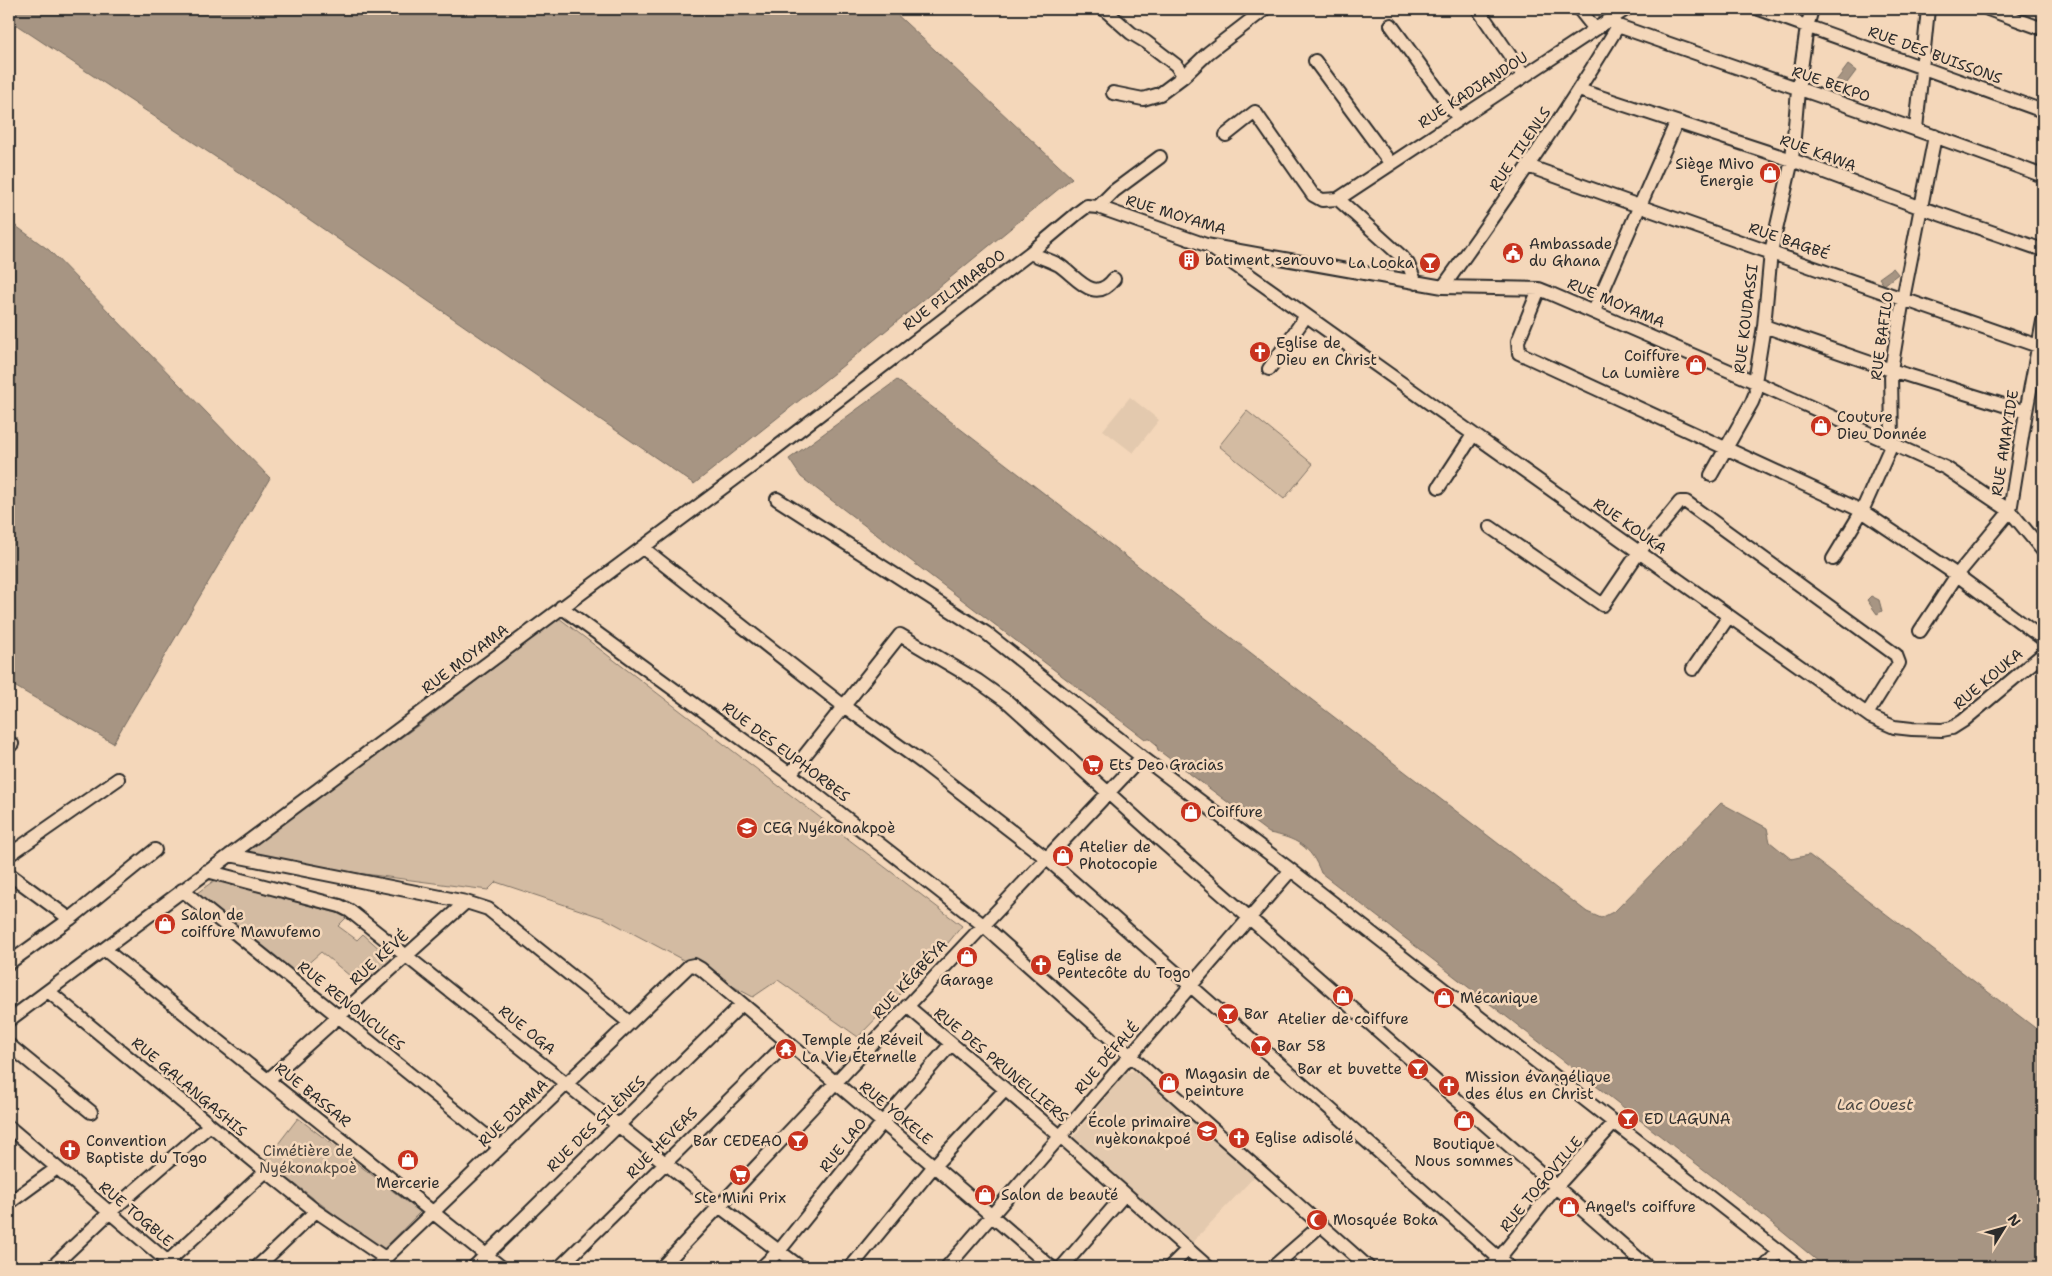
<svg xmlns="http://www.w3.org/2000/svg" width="2052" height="1276" font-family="'Shantell Sans',sans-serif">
	<rect width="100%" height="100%" fill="#f4d7ba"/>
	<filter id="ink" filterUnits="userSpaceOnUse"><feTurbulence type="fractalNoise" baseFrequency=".02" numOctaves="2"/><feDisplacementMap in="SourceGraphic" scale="10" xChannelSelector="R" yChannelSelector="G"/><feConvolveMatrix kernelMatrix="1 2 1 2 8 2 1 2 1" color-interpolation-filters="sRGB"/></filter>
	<g filter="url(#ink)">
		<!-- built -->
		<path fill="#e3c9ae" d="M1130,397l29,23 -26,33 -30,-23z
			M1134,1071l122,104 -68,72 -117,-107 55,-68z"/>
		<!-- green -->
		<path fill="#d3bba2" stroke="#7f7366" d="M1247,411l66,53 -29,35 -65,-53z
			M559,618l403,308 -24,29 -80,82 -80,-57 -25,17 -149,-79 -108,-36 -8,8 -131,-17 -108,-20 1,-5 17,-14 153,-110z
			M215,880l133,36 -10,10 19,14 6,-6 29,26 -31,25 -40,-33 -25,22 -99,-81z
			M298,1118l122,94 -38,39 -117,-90z"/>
		<!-- water -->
		<path fill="#a79583" stroke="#756b60" d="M9,9h882l181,169 -238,195 -140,111 -394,-271 -291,-193z
			M1848,65l8,6 -12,16 -8,-6z
			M9,221l40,29 221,228 -157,265 -104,-60z
			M1893,268l5,6 -14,11 -5,-7z
			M897,380l690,532 14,6 14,-7 106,-108 46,25 3,14 21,17 18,-4 234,179v233h-218l-69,-57 -435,-337c-10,-27 -25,-35 -52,-40l-111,-83 -2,-6 -6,-5h-5l-344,-262 -12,-18z
			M1871,596l8,4 3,11 -5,3 -10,-14z"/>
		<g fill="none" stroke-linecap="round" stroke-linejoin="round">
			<!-- minor casing -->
			<g stroke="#2b2b2b" stroke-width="16">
				<path id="minor" d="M1104,9l27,24 15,9 30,23 8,11
					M1478,9l46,67
					M1579,9l16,20
					M1759,9l284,102
					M1988,9l55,20
					M1611,18l7,8c142,50 285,97 425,150
					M1391,25l68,94
					M1315,61l76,103
					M1579,90l213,70 130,48 121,42
					M1113,93l30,6 17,-5 24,-18 24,-23 57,-44
					M1916,129l12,-120
					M1226,135l29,-23 58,83 9,5 16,-1 288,-190
					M1528,166c170,62 340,121 510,180
					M1338,199l64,58 6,7 8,19
					M1098,207l108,38 237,42 96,2 10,4 206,89 191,86 64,43 33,40
					M1210,247l661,470 23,10 18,2 30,1 10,-2 11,-7 80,-67
					M1030,253c9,4 20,7 29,12 18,12 35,40 55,14
					M1443,287c61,-85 121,-171 175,-261
					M1539,289l-21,52 1,12 343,158 95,64 86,64
					M1594,311l82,-188
					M1764,326l127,44 135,42
					M1269,369l37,-53
					M1711,475l41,-73 4,-10 -1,-10 9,-56 7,-74 21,-92 6,-70 9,-63 5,-18
					M1439,487l34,-52
					M777,499l209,134 156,124 149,113 508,397
					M1490,527l113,78 36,-53 41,-50h6l210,153 3,8 -32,51
					M643,548l202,159 78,56 123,95 463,409
					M1833,559l29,-48 30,-67 -1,-74 12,-71 32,-163
					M561,607l229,167 193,151 385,342
					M1920,631l37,-56 53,-64 16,-99 17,-91
					M1693,669l36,-53
					M9,746l3,-2
					M790,774l110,-139 78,46 31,22 148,134 491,430
					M9,855l109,-76
					M230,855l236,47 22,7 142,114
					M207,871l133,35 10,5 369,295 81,61
					M9,874l61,45
					M182,890l318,257
					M104,949l397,318
					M9,963l61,-44 85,-69
					M48,991l218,180 50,40 69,47
					M907,1006l153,130 148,131
					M9,1020l759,-566 262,-201 49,-41 8,-6 11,1 16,-16 46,-34
					M9,1045l82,67
					M269,1079l197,-177
					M9,1127l165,140
					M9,1203l48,-35
					M52,1267l58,-55 100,-87
					M162,1267l104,-96
					M257,1267l59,-56
					M376,1267l313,-301 5,-1 7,4 233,197 117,101
					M474,1267l267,-262
					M560,1267l227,-224
					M662,1267l480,-510
					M762,1267l17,-16 103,-128 69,-79
					M851,1267l83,-101 71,-76
					M947,1267l344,-397
					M1062,1267l62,-72
					M1170,1267l17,-17
					M1273,1267l47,-41
					M1492,1267l64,-80 59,-65
					M1765,1267l14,-16"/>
			</g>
			<!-- minor -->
			<use href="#minor" stroke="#f4d7ba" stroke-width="12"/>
		</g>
	</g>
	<!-- icons -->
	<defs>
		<g id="shop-disc" transform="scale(1.125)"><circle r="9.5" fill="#c8321e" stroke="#f4d7ba"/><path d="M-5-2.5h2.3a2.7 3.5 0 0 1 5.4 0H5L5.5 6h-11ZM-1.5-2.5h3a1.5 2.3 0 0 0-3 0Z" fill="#fff"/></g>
		<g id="civic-disc" transform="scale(1.125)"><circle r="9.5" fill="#c8321e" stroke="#f4d7ba"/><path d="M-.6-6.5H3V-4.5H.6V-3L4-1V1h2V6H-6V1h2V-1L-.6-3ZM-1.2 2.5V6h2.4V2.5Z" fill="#fff"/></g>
		<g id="building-disc" transform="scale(1.125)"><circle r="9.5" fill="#c8321e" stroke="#f4d7ba"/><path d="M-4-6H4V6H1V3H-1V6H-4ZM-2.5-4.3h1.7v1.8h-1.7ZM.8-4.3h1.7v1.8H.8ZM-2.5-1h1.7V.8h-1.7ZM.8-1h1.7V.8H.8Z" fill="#fff"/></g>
		<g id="bar-disc" transform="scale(1.125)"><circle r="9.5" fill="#c8321e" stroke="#f4d7ba"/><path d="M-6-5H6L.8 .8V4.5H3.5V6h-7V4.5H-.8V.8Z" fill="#fff"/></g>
		<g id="church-disc" transform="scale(1.125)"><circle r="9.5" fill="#c8321e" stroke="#f4d7ba"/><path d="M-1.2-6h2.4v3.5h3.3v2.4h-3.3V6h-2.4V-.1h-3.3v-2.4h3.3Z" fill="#fff"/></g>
		<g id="supermarket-disc" transform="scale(1.125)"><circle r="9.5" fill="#c8321e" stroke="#f4d7ba"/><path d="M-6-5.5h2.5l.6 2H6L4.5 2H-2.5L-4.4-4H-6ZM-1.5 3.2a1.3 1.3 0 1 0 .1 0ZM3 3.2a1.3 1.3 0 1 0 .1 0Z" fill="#fff"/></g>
		<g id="school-disc" transform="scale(1.125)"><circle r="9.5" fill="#c8321e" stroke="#f4d7ba"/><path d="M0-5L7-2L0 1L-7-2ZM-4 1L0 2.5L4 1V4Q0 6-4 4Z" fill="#fff"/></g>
		<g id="temple-disc" transform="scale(1.125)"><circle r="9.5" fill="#c8321e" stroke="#f4d7ba"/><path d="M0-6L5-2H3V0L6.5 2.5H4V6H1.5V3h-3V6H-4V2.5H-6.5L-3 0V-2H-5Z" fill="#fff"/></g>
		<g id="mosque-disc" transform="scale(1.125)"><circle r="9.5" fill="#c8321e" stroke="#f4d7ba"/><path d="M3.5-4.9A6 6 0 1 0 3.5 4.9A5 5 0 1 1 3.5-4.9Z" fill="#fff"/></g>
	</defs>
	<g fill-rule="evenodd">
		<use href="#shop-disc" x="1770" y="173"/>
		<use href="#civic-disc" x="1513" y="253"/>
		<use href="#building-disc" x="1189" y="260"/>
		<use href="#bar-disc" x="1430" y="263"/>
		<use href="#church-disc" x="1260" y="352"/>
		<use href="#shop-disc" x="1696" y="365"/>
		<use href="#shop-disc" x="1821" y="426"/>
		<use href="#supermarket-disc" x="1093" y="765"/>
		<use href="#shop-disc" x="1191" y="812"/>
		<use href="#school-disc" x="747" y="828"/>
		<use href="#shop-disc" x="1063" y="856"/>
		<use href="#shop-disc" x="165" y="924"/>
		<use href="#shop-disc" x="967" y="957"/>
		<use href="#church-disc" x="1041" y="965"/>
		<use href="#shop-disc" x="1343" y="996"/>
		<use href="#shop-disc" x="1444" y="998"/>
		<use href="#bar-disc" x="1228" y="1014"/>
		<use href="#bar-disc" x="1261" y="1046"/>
		<use href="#temple-disc" x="786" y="1049"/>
		<use href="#bar-disc" x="1418" y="1069"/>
		<use href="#shop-disc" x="1169" y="1083"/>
		<use href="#church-disc" x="1449" y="1086"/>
		<use href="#bar-disc" x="1628" y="1119"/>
		<use href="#shop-disc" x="1464" y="1121"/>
		<use href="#school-disc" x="1207" y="1131"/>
		<use href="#church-disc" x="1239" y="1138"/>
		<use href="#bar-disc" x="798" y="1141"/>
		<use href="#church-disc" x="70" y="1150"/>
		<use href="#shop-disc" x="408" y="1160"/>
		<use href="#supermarket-disc" x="740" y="1175"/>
		<use href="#shop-disc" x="985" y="1195"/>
		<use href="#shop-disc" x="1569" y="1207"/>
		<use href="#mosque-disc" x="1317" y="1220"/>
	</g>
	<g text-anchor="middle" stroke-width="5" stroke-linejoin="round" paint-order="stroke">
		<!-- street labels -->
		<g font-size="15" fill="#2b2b2b" stroke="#f4d7ba">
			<text transform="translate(1935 55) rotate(20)" y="5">RUE DES BUISSONS</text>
			<text transform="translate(1831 84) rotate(19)" y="5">RUE BEKPO</text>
			<text transform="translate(1473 90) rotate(-33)" y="5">RUE KADJANDOU</text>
			<text transform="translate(1520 149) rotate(-56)" y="5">RUE TILENLS</text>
			<text transform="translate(1818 153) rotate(20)" y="5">RUE KAWA</text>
			<text transform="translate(1176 215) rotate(17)" y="5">RUE MOYAMA</text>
			<text transform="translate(1789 241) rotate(19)" y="5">RUE BAGBÉ</text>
			<text transform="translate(954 290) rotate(-37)" y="5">RUE PILIMABOO</text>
			<text transform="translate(1616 303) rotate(23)" y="5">RUE MOYAMA</text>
			<text transform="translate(1746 319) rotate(-83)" y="5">RUE KOUDASSI</text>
			<text transform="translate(1882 336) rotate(-82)" y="5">RUE BAFILO</text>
			<text transform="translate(2005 443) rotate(-81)" y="5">RUE AMAYIDE</text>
			<text transform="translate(1630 526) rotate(35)" y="5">RUE KOUKA</text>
			<text transform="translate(465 659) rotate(-37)" y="5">RUE MOYAMA</text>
			<text transform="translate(1988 679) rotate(-40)" y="5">RUE KOUKA</text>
			<text transform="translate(786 752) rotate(37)" y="5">RUE DES EUPHORBES</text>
			<text transform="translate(379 958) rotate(-42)" y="5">RUE KÉVÉ</text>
			<text transform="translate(910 979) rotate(-47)" y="5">RUE KÉGBÉYA</text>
			<text transform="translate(351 1006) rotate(39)" y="5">RUE RENONCULES</text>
			<text transform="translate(527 1030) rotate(39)" y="5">RUE OGA</text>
			<text transform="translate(1107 1058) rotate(-49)" y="5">RUE DÉFALÉ</text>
			<text transform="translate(1001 1065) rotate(40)" y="5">RUE DES PRUNELLIERS</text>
			<text transform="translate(189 1087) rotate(40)" y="5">RUE GALANGASHIS</text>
			<text transform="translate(313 1095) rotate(39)" y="5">RUE BASSAR</text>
			<text transform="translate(513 1113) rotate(-44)" y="5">RUE DJAMA</text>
			<text transform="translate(896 1113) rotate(40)" y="5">RUE YOKELE</text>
			<text transform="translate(596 1124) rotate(-44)" y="5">RUE DES SILÈNES</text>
			<text transform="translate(662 1143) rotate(-45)" y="5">RUE HEVEAS</text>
			<text transform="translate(843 1145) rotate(-51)" y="5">RUE LAO</text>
			<text transform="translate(1541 1184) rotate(-50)" y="5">RUE TOGOVILLE</text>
			<text transform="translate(136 1214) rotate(40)" y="5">RUE TOGBLE</text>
		</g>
		<!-- poi labels -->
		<g font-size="15" fill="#2b2b2b" stroke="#f4d7ba" text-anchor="start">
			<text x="1754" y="169" text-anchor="end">Siège Mivo<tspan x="1754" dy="17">Energie</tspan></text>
			<text x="1529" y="249">Ambassade<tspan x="1529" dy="17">du Ghana</tspan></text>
			<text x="1205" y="265">batiment senouvo</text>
			<text x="1414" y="268" text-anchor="end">La Looka</text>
			<text x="1276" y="348">Eglise de<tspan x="1276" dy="17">Dieu en Christ</tspan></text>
			<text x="1680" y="361" text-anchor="end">Coiffure<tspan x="1680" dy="17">La Lumière</tspan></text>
			<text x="1837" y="422">Couture<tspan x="1837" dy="17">Dieu Donnée</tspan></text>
			<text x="1109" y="770">Ets Deo Gracias</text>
			<text x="1207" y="817">Coiffure</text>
			<text x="763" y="833">CEG Nyékonakpoè</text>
			<text x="1079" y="852">Atelier de<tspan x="1079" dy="17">Photocopie</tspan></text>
			<text x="181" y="920">Salon de<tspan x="181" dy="17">coiffure Mawufemo</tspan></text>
			<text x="1057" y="961">Eglise de<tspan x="1057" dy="17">Pentecôte du Togo</tspan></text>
			<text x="967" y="985" text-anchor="middle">Garage</text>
			<text x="1460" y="1003">Mécanique</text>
			<text x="1244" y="1019">Bar</text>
			<text x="1343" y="1024" text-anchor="middle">Atelier de coiffure</text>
			<text x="802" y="1045">Temple de Réveil<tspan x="802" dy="17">La Vie Éternelle</tspan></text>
			<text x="1277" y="1051">Bar 58</text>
			<text x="1402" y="1074" text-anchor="end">Bar et buvette</text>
			<text x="1185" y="1079">Magasin de<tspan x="1185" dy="17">peinture</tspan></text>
			<text x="1465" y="1082">Mission évangélique<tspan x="1465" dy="17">des élus en Christ</tspan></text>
			<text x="1644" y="1124">ED LAGUNA</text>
			<text x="1191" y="1127" text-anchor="end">École primaire<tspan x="1191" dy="17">nyèkonakpoé</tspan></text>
			<text x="1255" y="1143">Eglise adisolé</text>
			<text x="86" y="1146">Convention<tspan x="86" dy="17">Baptiste du Togo</tspan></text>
			<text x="782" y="1146" text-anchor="end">Bar CEDEAO</text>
			<text x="1464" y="1149" text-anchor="middle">Boutique<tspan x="1464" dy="17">Nous sommes</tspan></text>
			<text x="408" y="1188" text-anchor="middle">Mercerie</text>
			<text x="1001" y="1200">Salon de beauté</text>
			<text x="740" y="1203" text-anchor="middle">Ste Mini Prix</text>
			<text x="1585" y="1212">Angel's coiffure</text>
			<text x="1333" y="1225">Mosquée Boka</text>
		</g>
		<!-- park labels -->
		<g font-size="15" fill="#4d4843" stroke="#f4d7ba">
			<text x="308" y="1156">Cimétière de<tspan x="308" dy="17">Nyékonakpoè</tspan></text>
		</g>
		<!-- water labels -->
		<g font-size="16" font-style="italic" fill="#4a4641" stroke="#f4d7ba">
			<text x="1875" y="1110">Lac Ouest</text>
		</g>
	</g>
	<!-- margin -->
	<rect width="2052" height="1276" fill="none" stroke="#f4d7ba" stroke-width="30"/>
	<rect x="15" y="15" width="2022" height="1246" fill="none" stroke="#2b2b2b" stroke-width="2" filter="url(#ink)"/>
	<!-- north arrow -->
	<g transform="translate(2004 1228) rotate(53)" stroke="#f4d7ba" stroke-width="4" paint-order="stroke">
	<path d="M0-4L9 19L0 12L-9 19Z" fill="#2b2b2b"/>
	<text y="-8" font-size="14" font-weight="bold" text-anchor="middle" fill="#2b2b2b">N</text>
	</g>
</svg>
